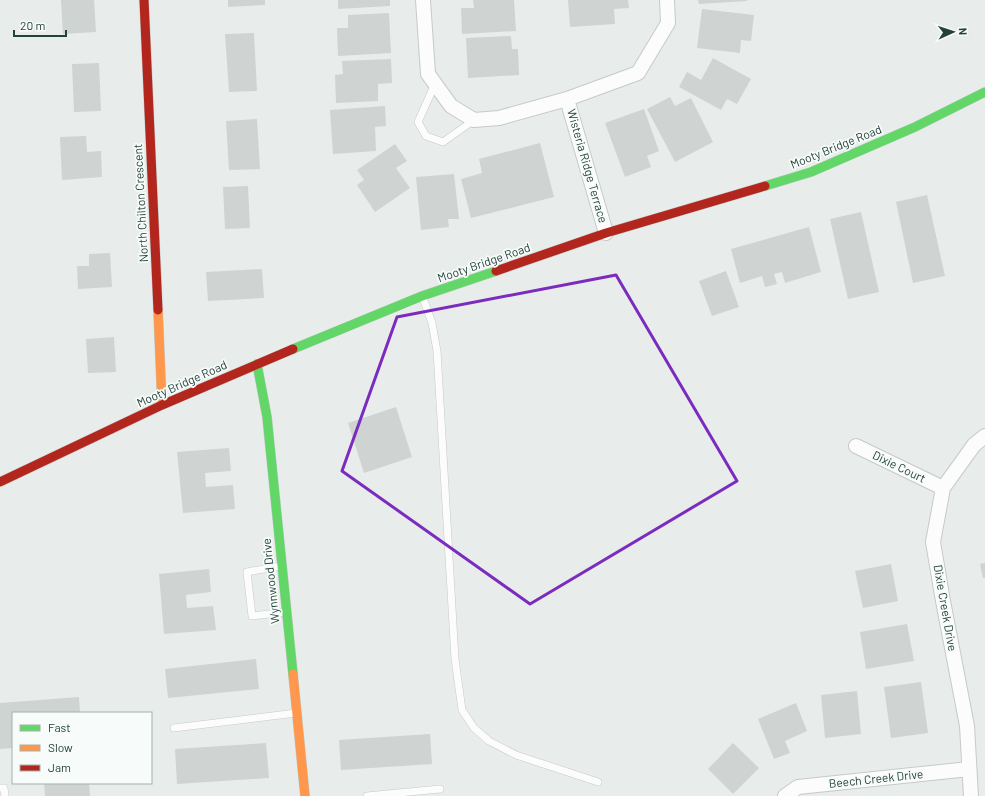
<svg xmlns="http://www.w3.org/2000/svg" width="985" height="796" font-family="Barlow,sans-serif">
	<rect width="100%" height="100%" fill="#e8edeb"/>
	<!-- building -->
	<path fill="#cfd4d2" d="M61,0h33l2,32 -33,2z
		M228,0h37v5l-37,2z
		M338,0h52v6l-52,3z
		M473,0h41l2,31 -54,3 -1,-26h13z
		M568,0h60l1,8 -15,1 1,15 -45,3z
		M698,0h49v1l-48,3z
		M702,9l52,6 -3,26 -10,-1 -1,13 -43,-5z
		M389,13l2,40 -53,3 -1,-28h11v-13z
		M254,33l3,58 -28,1 -4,-58z
		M511,36l1,13h6l1,26 -51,3 -2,-40z
		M713,58l38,21 -14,25 -10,-5 -6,11 -42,-23 8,-15 14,8z
		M391,59l1,24 -14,1v17l-42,2 -1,-28 8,-1 -1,-13z
		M99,63l2,48 -27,1 -2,-48z
		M670,97l5,9 16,-8 22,44 -38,20 -28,-53z
		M385,106l1,20 -11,1 1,24 -43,3 -3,-44z
		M644,109l15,42 -12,5 4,11 -26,10 -20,-54z
		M257,119l3,50 -31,1 -3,-49z
		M86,136l1,16 14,-1 1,26 -40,3 -2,-43z
		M540,143l14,54 -83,21 -10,-39 21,-6 -3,-14z
		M395,144l12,17 -11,7 14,20 -35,24 -18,-27 7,-5 -7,-10z
		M454,174l5,45h-11l1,8 -28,3 -5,-53z
		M248,186l2,42 -25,1 -2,-42z
		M927,195l18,81 -32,7 -17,-81z
		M861,212l18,80 -31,7 -18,-80z
		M809,227l12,45 -36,11 -3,-11 -8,2 3,10 -12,3 -3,-11 -22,7 -9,-34z
		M110,253l2,34 -34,2 -1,-23h12v-12z
		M262,269l2,29 -56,3 -2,-29z
		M726,271l13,36 -27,9 -13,-35z
		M114,337l2,35 -28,1 -2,-34z
		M396,407l16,50 -48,16 -16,-50z
		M229,448l2,23 -26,2 1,14 27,-2 2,24 -52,4 -6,-61z
		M985,563v15h-2l-3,-14z
		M891,564l7,37 -35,7 -8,-37z
		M209,569l2,23 -25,3 1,13 26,-2 3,24 -52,4 -5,-60z
		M907,624l7,37 -48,8 -6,-37z
		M256,659l3,30 -91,9 -3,-29z
		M921,682l7,51 -37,5 -7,-51z
		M857,691l4,43 -36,4 -4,-43z
		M79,697l1,16h-67v35l-13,1v-46z
		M796,703l11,28 -22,10 5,12 -16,6 -16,-40z
		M430,734l2,30 -91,6 -2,-30z
		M266,743l3,35 -92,6 -2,-35z
		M733,743l26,25 -26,26 -25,-25z
		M44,783h45l1,13h-45z"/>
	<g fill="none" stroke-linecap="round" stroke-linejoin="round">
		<!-- lane casing -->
		<g stroke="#c5cac8" stroke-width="8">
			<path id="lane" d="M435,84l-17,38 8,14 17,6 31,-22
				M423,298l9,25 5,28 18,308 7,51 12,18 15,13 27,14 82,27
				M281,566l-34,6 5,44 33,-4
				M174,728l122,-15
				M0,788h4l1,8
				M367,796l73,-7"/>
		</g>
		<!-- street casing -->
		<g stroke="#c5cac8" stroke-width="16">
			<path id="street" d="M423,0l5,74 23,32 23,14 25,-2 68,-19 71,-26 30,-50 -1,-23
				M567,99l39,134
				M856,446l87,42
				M785,796l13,-9 171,-18
				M971,796l-4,-70 -24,-125 -10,-59 10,-54 31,-43 11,-9"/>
		</g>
		<!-- fast casing -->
		<g stroke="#c3cbc8" stroke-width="10">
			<path id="fast" d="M765,186l46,-14 104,-45 70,-35
				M293,349l129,-53 74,-25
				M257,364l10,53 26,257"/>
		</g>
		<!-- slow casing -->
		<g stroke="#c3cbc8" stroke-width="10">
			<path id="slow" d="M158,310l4,95
				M293,674l12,122"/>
		</g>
		<!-- jam casing -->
		<g stroke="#c3cbc8" stroke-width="10">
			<path id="jam" d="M144,0l14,310
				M496,271l110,-38 159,-47
				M0,482l162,-77 131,-56"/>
		</g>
		<!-- lane -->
		<use href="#lane" stroke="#fcfcfc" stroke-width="7"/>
		<!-- street -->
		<use href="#street" stroke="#fcfcfc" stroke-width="14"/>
		<!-- fast -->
		<use href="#fast" stroke="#63d668" stroke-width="9"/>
		<!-- slow -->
		<use href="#slow" stroke="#ff974d" stroke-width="9"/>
		<!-- jam -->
		<use href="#jam" stroke="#b3261e" stroke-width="9"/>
	</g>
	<!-- marked area -->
	<path fill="none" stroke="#7b2cbf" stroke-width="3" stroke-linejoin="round" d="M616,275l121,206 -207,123 -188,-133 55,-154z"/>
	<g text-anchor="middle" stroke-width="3.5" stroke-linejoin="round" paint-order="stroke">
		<!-- street labels -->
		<g font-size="12" fill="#24423a" stroke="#f7fbf9">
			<text transform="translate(836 147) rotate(-22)" y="4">Mooty Bridge Road</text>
			<text transform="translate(587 166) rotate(74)" y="4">Wisteria Ridge Terrace</text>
			<text transform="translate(141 203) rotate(-93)" y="4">North Chilton Crescent</text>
			<text transform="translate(484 263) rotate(-19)" y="4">Mooty Bridge Road</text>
			<text transform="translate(182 384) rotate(-24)" y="4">Mooty Bridge Road</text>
			<text transform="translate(899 467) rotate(26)" y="4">Dixie Court</text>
			<text transform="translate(271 581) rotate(-96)" y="4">Wynnwood Drive</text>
			<text transform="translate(945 608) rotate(80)" y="4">Dixie Creek Drive</text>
			<text transform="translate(876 779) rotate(-6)" y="4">Beech Creek Drive</text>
		</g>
	</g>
	<!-- legend -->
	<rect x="12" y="712" width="140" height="72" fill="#f7fbf9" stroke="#a3b1ad"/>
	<rect x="20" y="725" width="20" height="6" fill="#63d668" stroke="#a3b1ad"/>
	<text x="48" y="732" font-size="12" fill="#24423a">Fast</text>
	<rect x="20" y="745" width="20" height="6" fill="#ff974d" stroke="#a3b1ad"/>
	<text x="48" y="752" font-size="12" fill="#24423a">Slow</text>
	<rect x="20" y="765" width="20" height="6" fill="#b3261e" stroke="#a3b1ad"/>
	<text x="48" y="772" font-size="12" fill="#24423a">Jam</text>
	<!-- north arrow -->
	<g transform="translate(953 32) rotate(87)" stroke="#f7fbf9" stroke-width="3" paint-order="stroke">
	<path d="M0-3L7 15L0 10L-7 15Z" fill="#24423a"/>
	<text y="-6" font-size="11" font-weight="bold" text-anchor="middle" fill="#24423a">N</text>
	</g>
	<!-- scale -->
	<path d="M14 30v6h52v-6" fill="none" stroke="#24423a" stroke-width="2"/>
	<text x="20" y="30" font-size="12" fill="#24423a" stroke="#f7fbf9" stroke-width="3" paint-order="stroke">20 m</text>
</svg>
